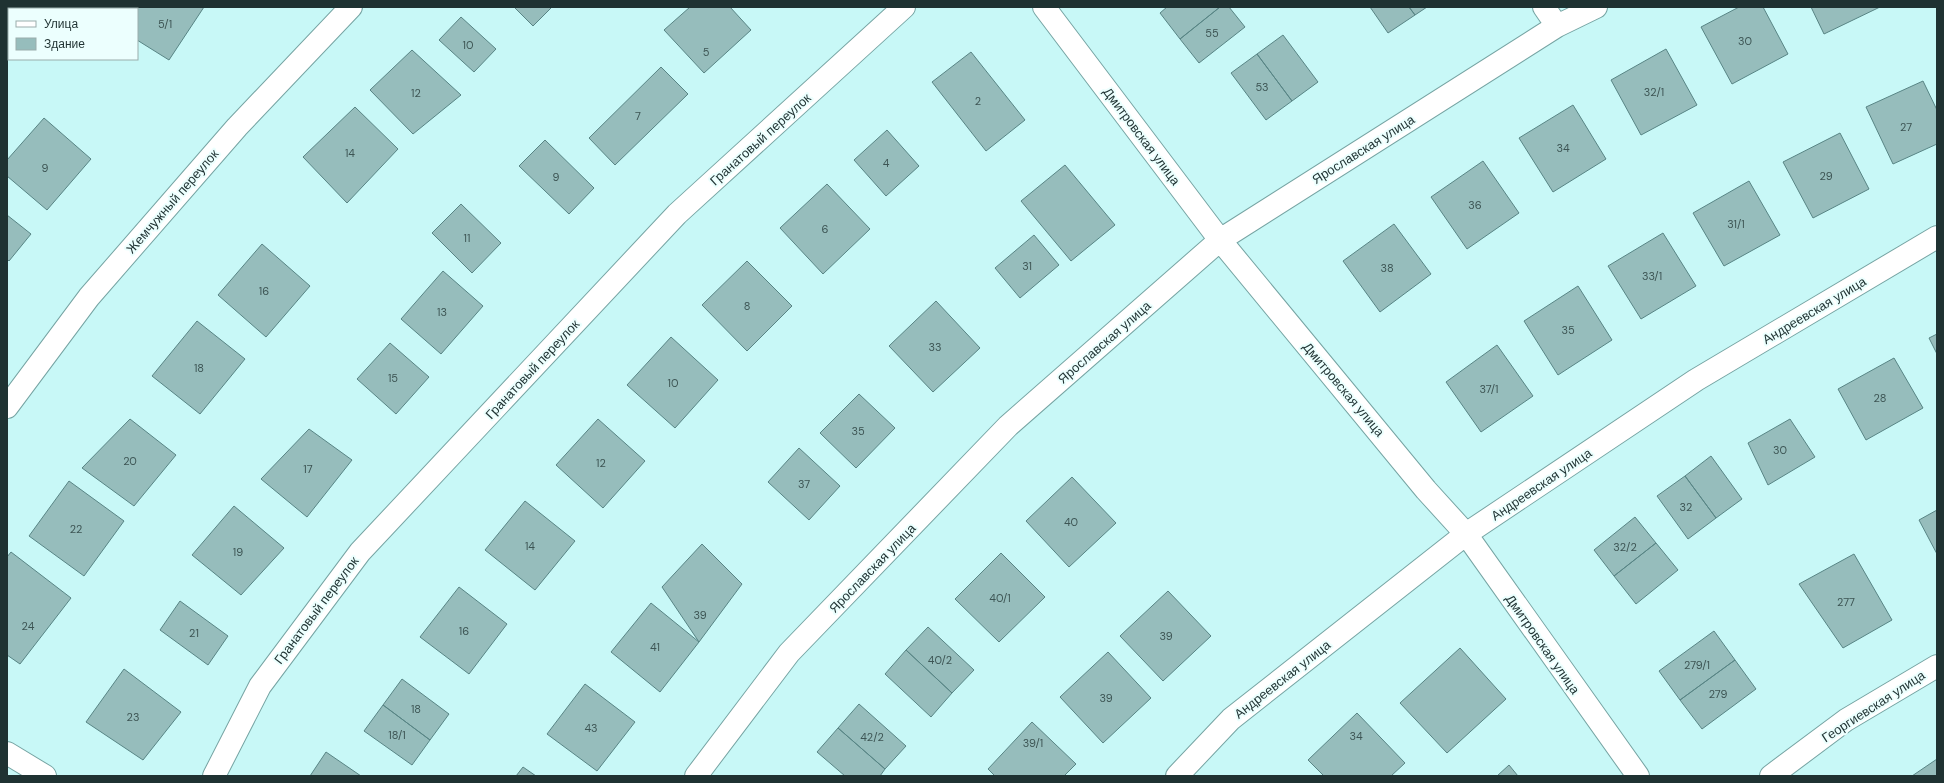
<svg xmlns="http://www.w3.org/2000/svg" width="1944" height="783" font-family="'DM Sans',sans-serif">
	<rect width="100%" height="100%" fill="#c8f8f7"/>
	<!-- building -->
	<path fill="#96bdbc" stroke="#588585" d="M127,7h77l-35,53 -32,-20v-31h-11z
		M514,7h38l-19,19z
		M690,7h40l21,23 -47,43 -40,-43z
		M1167,7h53l-40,32 -20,-26z
		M1220,7h9l16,20 -46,36 -19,-24z
		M1370,7h39l6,8 -27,18z
		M1409,7h18l-12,8z
		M1739,7h24l25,47 -56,30 -31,-57z
		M1811,7h69l-56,27z
		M461,17l35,32 -22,23 -35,-32z
		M1283,35l35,47 -26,19 -35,-47z
		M1666,49l31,56 -56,30 -30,-55z
		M412,50l49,45 -48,39 -43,-44z
		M971,52l54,68 -39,31 -54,-69z
		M1257,54l35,47 -26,19 -35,-47z
		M661,67l27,27 -73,71 -26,-27z
		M1923,81l14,29v34l-44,20 -27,-57z
		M1573,105l33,54 -53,33 -34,-54z
		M355,107l43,42 -51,54 -44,-46z
		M44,118l47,41 -44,51 -40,-34v-16z
		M887,130l32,36 -33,30 -32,-36z
		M1840,133l29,56 -56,29 -30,-56z
		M545,140l49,48 -25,26 -50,-48z
		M1483,161l36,52 -52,36 -36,-52z
		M1065,165l50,60 -44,36 -50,-60z
		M1749,181l31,54 -56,31 -31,-53z
		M827,184l43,45 -47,45 -43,-46z
		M461,204l40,39 -29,30 -40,-40z
		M7,215l24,19 -22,27 -2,-2z
		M1394,224l37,50 -51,38 -37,-51z
		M1663,233l33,53 -55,33 -33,-53z
		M1034,235l25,30 -39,33 -25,-30z
		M262,244l48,42 -44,51 -48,-42z
		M747,261l45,45 -45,45 -45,-46z
		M443,271l40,35 -42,48 -40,-35z
		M1578,286l34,54 -54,35 -34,-54z
		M936,301l44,47 -47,44 -44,-46z
		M197,321l48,38 -45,55 -48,-38z
		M1937,334v20l-8,-16z
		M671,337l47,43 -43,48 -48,-43z
		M390,343l39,34 -33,37 -39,-35z
		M1497,345l36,51 -52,36 -35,-50z
		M1894,358l29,50 -57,32 -28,-51z
		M859,394l36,34 -39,40 -36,-35z
		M130,419l46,36 -42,51 -52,-38z
		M598,419l47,42 -42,47 -47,-43z
		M1790,419l25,38 -47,28 -20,-42z
		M309,429l43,31 -45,57 -46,-38z
		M799,448l41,38 -31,34 -41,-38z
		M1711,456l31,43 -26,19 -31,-42z
		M1685,476l31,42 -28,21 -31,-43z
		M1072,477l44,46 -47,44 -43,-46z
		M69,481l55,40 -40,55 -55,-40z
		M525,501l50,40 -40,49 -50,-40z
		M234,506l50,42 -43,47 -49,-40z
		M1937,510v44l-18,-34z
		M1635,517l21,26 -42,33 -20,-26z
		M1656,543l22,27 -42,34 -22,-28z
		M702,544l40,40 -43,58 -37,-55z
		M11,552l60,46 -51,66 -13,-9v-98z
		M1001,553l44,44 -46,45 -44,-43z
		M1854,554l38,66 -49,28 -44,-64z
		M459,587l48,37 -38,50 -49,-37z
		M1168,591l43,45 -48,45 -43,-45z
		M180,601l48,35 -20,29 -48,-35z
		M651,603l48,39 -39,50 -49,-40z
		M928,627l46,43 -22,23 -46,-43z
		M1714,631l21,29 -55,40 -21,-29z
		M1460,648l46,51 -59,54 -47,-50z
		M906,650l46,43 -21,24 -46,-43z
		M1108,652l43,46 -48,45 -43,-46z
		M1735,660l21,29 -54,40 -22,-29z
		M124,669l57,43 -38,48 -57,-38z
		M402,679l47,35 -19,26 -47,-35z
		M585,684l50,38 -38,49 -50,-37z
		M859,704l47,42 -21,23 -47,-41z
		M383,705l47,35 -18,25 -48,-34z
		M1357,713l48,50 -14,13h-67l-16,-16z
		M1032,722l44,42 -12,12h-69l-7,-7z
		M838,728l47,41 -5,7h-35l-28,-24z
		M326,752l35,24h-51z
		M1937,759v17h-25z
		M1509,765l9,11h-21z
		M523,767l13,9h-20z"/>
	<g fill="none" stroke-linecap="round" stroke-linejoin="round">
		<!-- minor casing -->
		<g stroke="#76a4a3" stroke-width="24">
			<path id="minor" d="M1044,7l176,233 206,250 40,44 172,242
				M1544,7l13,19
				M7,407l82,-110 148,-170 114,-120
				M7,753l38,23
				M214,776l46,-90 100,-134 317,-338 227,-207
				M696,776l93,-123 219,-227 212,-186 337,-214 39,-19
				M1177,776l54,-57 235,-185 230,-154 241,-143
				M1771,776l75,-56 91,-54"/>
		</g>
		<!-- minor -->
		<use href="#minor" stroke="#fff" stroke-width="22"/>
	</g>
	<g text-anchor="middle" stroke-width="4" stroke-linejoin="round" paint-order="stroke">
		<!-- number labels -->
		<g font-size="11" fill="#3d5554">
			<text x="165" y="28">5/1</text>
			<text x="1212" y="37">55</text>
			<text x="1745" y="45">30</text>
			<text x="468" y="49">10</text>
			<text x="706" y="56">5</text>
			<text x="1262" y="91">53</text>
			<text x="1654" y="96">32/1</text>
			<text x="416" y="97">12</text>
			<text x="978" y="105">2</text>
			<text x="638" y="120">7</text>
			<text x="1906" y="131">27</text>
			<text x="1563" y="152">34</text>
			<text x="350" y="157">14</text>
			<text x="886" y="167">4</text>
			<text x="45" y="172">9</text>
			<text x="1826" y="180">29</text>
			<text x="556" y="181">9</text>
			<text x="1475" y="209">36</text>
			<text x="1736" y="228">31/1</text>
			<text x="825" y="233">6</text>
			<text x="467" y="242">11</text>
			<text x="1027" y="270">31</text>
			<text x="1387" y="272">38</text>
			<text x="1652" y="280">33/1</text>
			<text x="264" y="295">16</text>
			<text x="747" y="310">8</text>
			<text x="442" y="316">13</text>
			<text x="1568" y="334">35</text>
			<text x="935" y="351">33</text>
			<text x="199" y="372">18</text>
			<text x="393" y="382">15</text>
			<text x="673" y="387">10</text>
			<text x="1489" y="393">37/1</text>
			<text x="1880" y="402">28</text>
			<text x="858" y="435">35</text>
			<text x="1780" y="454">30</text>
			<text x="130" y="465">20</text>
			<text x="601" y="467">12</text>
			<text x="308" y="473">17</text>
			<text x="804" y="488">37</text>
			<text x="1686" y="511">32</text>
			<text x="1071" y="526">40</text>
			<text x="76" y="533">22</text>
			<text x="530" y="550">14</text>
			<text x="1625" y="551">32/2</text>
			<text x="238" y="556">19</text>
			<text x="1000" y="602">40/1</text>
			<text x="1846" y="606">277</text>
			<text x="700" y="619">39</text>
			<text x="28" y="630">24</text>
			<text x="464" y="635">16</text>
			<text x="194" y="637">21</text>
			<text x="1166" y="640">39</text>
			<text x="655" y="651">41</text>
			<text x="940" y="664">40/2</text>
			<text x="1697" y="669">279/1</text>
			<text x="1718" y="698">279</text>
			<text x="1106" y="702">39</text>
			<text x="416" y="713">18</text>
			<text x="133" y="721">23</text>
			<text x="591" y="732">43</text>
			<text x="397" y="739">18/1</text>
			<text x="1356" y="740">34</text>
			<text x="872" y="741">42/2</text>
			<text x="1033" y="747">39/1</text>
		</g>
		<!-- street labels -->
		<g font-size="13" fill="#1f3232" stroke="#ecfffe">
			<text transform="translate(1142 136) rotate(53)" y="5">Дмитровская улица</text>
			<text transform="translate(760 139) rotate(-42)" y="5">Гранатовый переулок</text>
			<text transform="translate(1363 149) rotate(-32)" y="5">Ярославская улица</text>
			<text transform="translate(172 201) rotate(-49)" y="5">Жемчужный переулок</text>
			<text transform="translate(1814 310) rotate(-31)" y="5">Андреевская улица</text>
			<text transform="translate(1104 342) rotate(-41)" y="5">Ярославская улица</text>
			<text transform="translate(532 369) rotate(-47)" y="5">Гранатовый переулок</text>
			<text transform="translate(1344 389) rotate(50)" y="5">Дмитровская улица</text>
			<text transform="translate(1541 484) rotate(-34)" y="5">Андреевская улица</text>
			<text transform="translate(872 568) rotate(-46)" y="5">Ярославская улица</text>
			<text transform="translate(316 610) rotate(-53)" y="5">Гранатовый переулок</text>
			<text transform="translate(1543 644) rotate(55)" y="5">Дмитровская улица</text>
			<text transform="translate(1282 679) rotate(-38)" y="5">Андреевская улица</text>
			<text transform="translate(1873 706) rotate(-33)" y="5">Георгиевская улица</text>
		</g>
	</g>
	<!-- border -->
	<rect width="1944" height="783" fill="none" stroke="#1f3232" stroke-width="16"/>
	<!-- legend -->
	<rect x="8" y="8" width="130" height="52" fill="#ecfffe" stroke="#9aadac"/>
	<rect x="16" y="21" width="20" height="6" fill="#ffffff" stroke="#9aadac"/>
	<text x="44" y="28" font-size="12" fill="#1f3232">Улица</text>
	<rect x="16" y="38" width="20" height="12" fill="#96bdbc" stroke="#9aadac"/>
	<text x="44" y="48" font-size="12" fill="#1f3232">Здание</text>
</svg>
